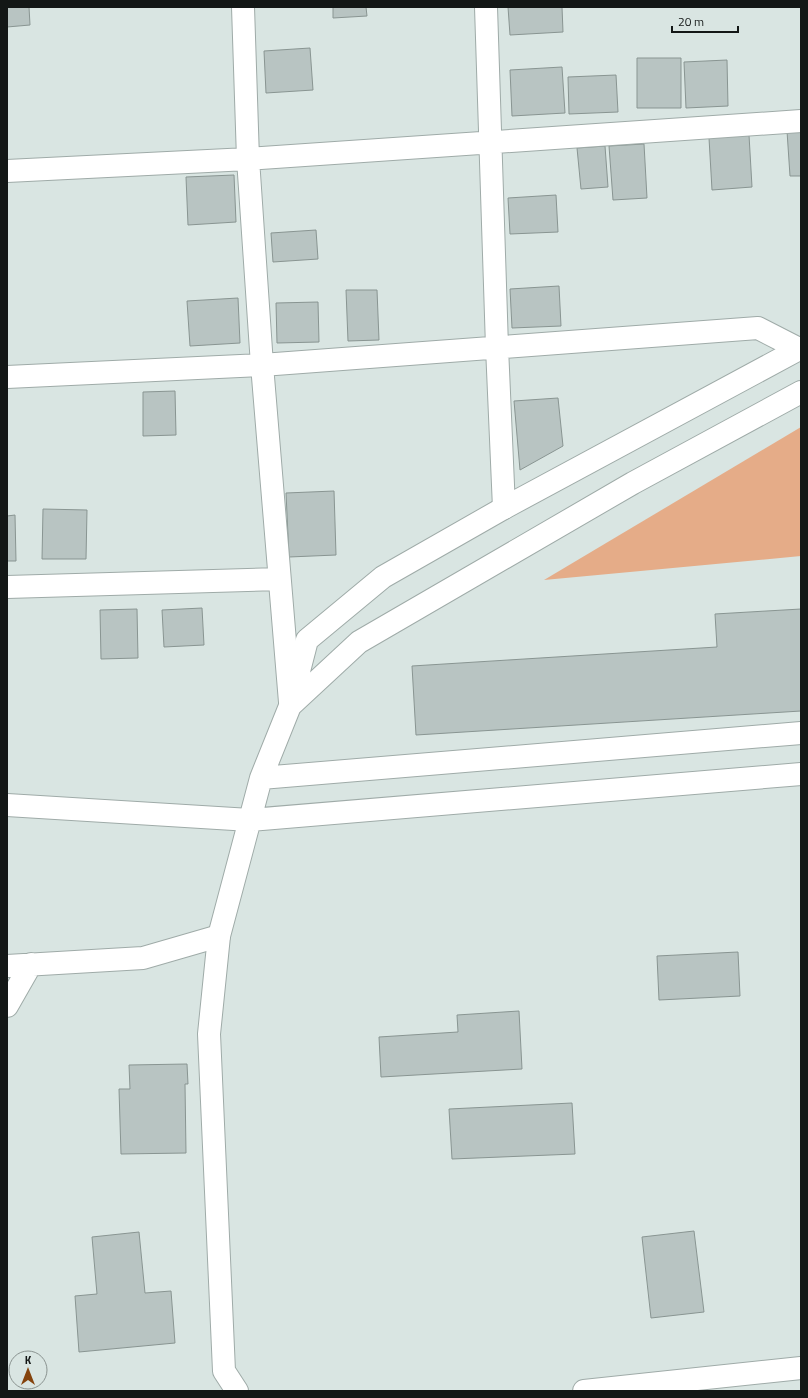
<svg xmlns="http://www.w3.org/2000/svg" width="808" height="1398" font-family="'Titillium Web',sans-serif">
	<rect width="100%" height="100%" fill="#d9e5e2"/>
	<!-- grass -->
	<path fill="#e5ac88" d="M801,427v129l-257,24z"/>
	<!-- building -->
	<path fill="#b8c4c2" stroke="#899592" d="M7,7h22l1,18 -23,2z
		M333,7h33l1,9 -34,2z
		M508,7h54l1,25 -53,3z
		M310,48l3,42 -47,3 -2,-42z
		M637,58h44v50h-44z
		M727,60l1,46 -42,2 -2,-46z
		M562,67l3,46 -53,3 -2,-46z
		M616,75l2,37 -49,2 -1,-37z
		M801,130v46h-11l-3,-45z
		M749,135l3,52 -40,3 -3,-52z
		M644,144l3,54 -34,2 -4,-54z
		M605,146l3,41 -27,2 -4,-41z
		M234,175l2,47 -48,3 -2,-48z
		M556,195l2,37 -48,2 -2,-36z
		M316,230l2,29 -45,3 -2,-29z
		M559,286l2,40 -49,2 -2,-39z
		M346,290h31l2,50 -31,1z
		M238,298l2,45 -50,3 -3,-45z
		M318,302l1,40 -42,1 -1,-40z
		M175,391l1,44 -33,1v-44z
		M558,398l5,48 -43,24 -6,-69z
		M334,491l2,64 -47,2 -3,-64z
		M43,509l44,1 -1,49h-44z
		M15,515l1,46h-9v-45z
		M202,608l2,37 -40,2 -2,-37z
		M137,609l1,49 -37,1 -1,-49z
		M801,609v102l-385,24 -4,-69 305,-19 -2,-33z
		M738,952l2,44 -81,4 -2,-44z
		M519,1011l3,58 -141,8 -2,-40 79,-5 -1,-17z
		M187,1064l1,20h-3l1,69 -65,1 -2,-65h11l-1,-24z
		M572,1103l3,51 -123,5 -3,-50z
		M694,1231l10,81 -53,6 -9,-81z
		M139,1232l6,61 26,-2 4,52 -96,9 -4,-56 22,-2 -5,-57z"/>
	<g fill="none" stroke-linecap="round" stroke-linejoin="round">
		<!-- minor casing -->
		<g stroke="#9faba8" stroke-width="24">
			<path id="minor" d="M243,7l5,152 14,206 28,337
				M486,7l11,340 7,161
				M7,171l241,-12 553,-38
				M7,377l255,-12 496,-37 41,21
				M7,587l272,-8
				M7,805l243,15
				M7,966l136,-8 76,-22
				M7,1006l24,-42"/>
		</g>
		<!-- tertiary casing -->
		<g stroke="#9faba8" stroke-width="24">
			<path id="tertiary" d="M290,706l69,-64 274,-159 168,-91
				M261,778l540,-45
				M250,820l551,-46
				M237,1391l-13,-20 -15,-337 10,-98 42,-158 29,-72 17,-66 76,-63 121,-69 297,-160"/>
		</g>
		<!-- trunk casing -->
		<g stroke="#9faba8" stroke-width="24">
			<path id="trunk" d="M584,1391l217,-23"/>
		</g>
		<!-- minor -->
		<use href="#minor" stroke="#fff" stroke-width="22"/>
		<!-- tertiary -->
		<use href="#tertiary" stroke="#fff" stroke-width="22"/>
		<!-- trunk -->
		<use href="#trunk" stroke="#fff" stroke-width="22"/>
	</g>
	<!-- border -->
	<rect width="808" height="1398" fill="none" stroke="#131716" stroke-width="16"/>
	<!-- north arrow -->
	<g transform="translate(28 1370)"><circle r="19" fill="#d9e5e2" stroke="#8a9390"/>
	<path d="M0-3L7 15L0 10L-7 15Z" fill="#84430d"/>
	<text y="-6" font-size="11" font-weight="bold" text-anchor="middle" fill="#131716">K</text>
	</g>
	<!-- scale -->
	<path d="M672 26v6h66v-6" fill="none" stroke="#131716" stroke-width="2"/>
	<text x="678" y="26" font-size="12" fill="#131716" stroke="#d9e5e2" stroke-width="3" paint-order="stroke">20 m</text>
</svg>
